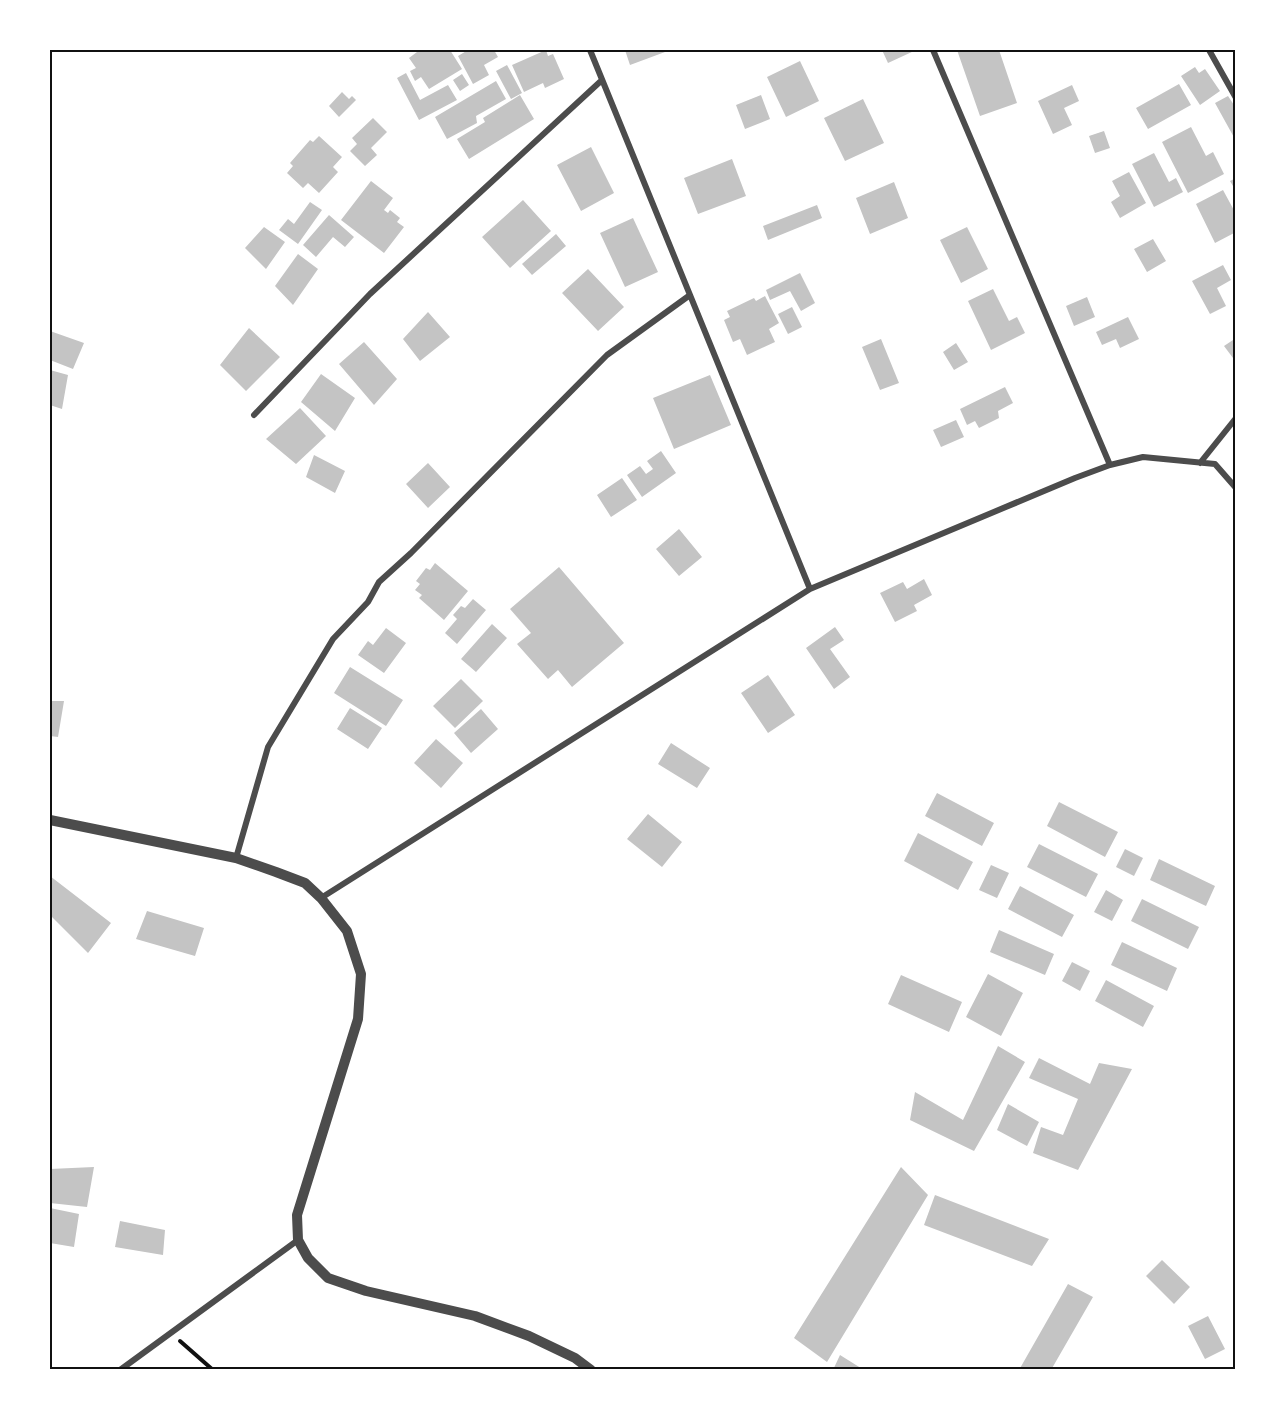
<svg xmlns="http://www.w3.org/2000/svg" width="1285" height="1419" font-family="Georgia,serif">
	<rect width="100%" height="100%" fill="#fff"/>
	<!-- building -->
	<path fill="#c4c4c4" d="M416,50h34l12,19 -33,20 -8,-12 -6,4 -5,-10 6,-3 -7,-10 8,-6z
		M468,50h26l4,7 -14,8 5,10 -16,9 -15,-28z
		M546,50l2,6 5,-2 11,25 -19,9 -2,-5 -19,9 -12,-27z
		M625,50h39l1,2 -35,13z
		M882,50h31l1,1 -26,12z
		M957,50h42l18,53 -37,13z
		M800,61l19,40 -33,16 -19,-40z
		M507,65l15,28 -11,6 -15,-28z
		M1195,67l4,6 6,-4 15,22 -20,14 -19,-29z
		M406,73l14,27 28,-15 9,15 -38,20 -22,-42z
		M462,74l7,11 -9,6 -7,-11z
		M496,81l10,18 -30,17 1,7 -30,16 -12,-22z
		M1179,84l12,21 -43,24 -12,-21z
		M1072,85l7,16 -15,7 8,17 -19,9 -15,-33z
		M342,92l7,7 3,-3 4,4 -17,17 -10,-11z
		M520,95l14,24 -65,40 -12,-20 28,-17 -2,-4z
		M761,95l9,24 -25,10 -9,-24z
		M1228,96l8,12v33l-21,-38z
		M863,99l21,44 -39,18 -21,-43z
		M373,118l14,14 -16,16 6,7 -12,11 -15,-15 7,-7 -5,-6z
		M1191,127l15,29 7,-4 11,22 -36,19 -26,-51z
		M1104,131l6,17 -15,5 -6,-17z
		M319,136l23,21 -9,10 5,5 -19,21 -11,-10 -5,5 -16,-15 6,-7 -3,-3 20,-23 3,2z
		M591,147l23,46 -33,18 -24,-46z
		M1154,153l15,29 7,-4 7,14 -29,15 -22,-43z
		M732,159l14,37 -48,18 -14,-36z
		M1129,172l17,31 -26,15 -9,-16 9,-6 -8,-15z
		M1236,178v13l-6,-10z
		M371,181l22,17 -9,12 4,3 2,-3 10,8 -3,4 7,5 -20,26 -43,-33z
		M894,182l14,36 -38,16 -14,-36z
		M1223,190l13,24v18l-21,11 -19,-39z
		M523,200l28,31 -41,37 -28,-31z
		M310,202l12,8 -24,34 -19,-14 9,-11 6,5z
		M817,205l5,13 -54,22 -5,-14z
		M329,215l25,22 -9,10 -12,-10 -17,20 -13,-12z
		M633,218l25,54 -33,15 -25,-54z
		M264,227l21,15 -19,27 -21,-21z
		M967,227l21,42 -27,14 -21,-43z
		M556,234l10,12 -34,29 -10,-11z
		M1153,239l13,22 -19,11 -13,-23z
		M298,254l20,15 -25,36 -18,-19z
		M1223,265l8,15 -14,8 9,18 -16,8 -18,-33z
		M588,269l36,38 -26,24 -36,-38z
		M800,273l15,30 -14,8 -11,-20 -20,9 -4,-10z
		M993,289l16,32 8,-4 8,16 -34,17 -23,-49z
		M765,296l14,27 -10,6 6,13 -28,13 -7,-16 -7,3 -9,-22 6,-3 -3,-6 27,-13 2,3z
		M1087,297l8,20 -21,9 -8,-20z
		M792,307l10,20 -14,7 -10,-20z
		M428,312l22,25 -30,24 -17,-22z
		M1128,317l11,22 -19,9 -4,-9 -14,6 -6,-13z
		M249,328l31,29 -34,34 -26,-26z
		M50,331l34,12 -11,26 -23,-9z
		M1236,338v24l-12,-16z
		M881,339l18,44 -19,7 -18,-43z
		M364,342l33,37 -23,26 -35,-41z
		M956,343l12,19 -14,8 -11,-18z
		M50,370l18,5 -6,34 -12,-4z
		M321,374l34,24 -20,33 -34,-29z
		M710,375l21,50 -57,24 -21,-51z
		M1005,387l8,16 -15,8 1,7 -20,10 -4,-7 -8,4 -7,-16z
		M300,408l26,28 -30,28 -30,-25z
		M956,420l8,17 -23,10 -8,-17z
		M661,451l15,22 -34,24 -15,-22 13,-9 6,8 7,-5 -6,-8z
		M314,455l31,16 -10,22 -29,-16z
		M428,463l22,24 -22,21 -22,-24z
		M622,478l15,22 -26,17 -14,-22z
		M679,529l23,28 -23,19 -23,-27z
		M435,563l33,28 -24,29 -25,-22 3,-3 -7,-5 5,-6 -4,-3 10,-13 4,2z
		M559,567l65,76 -52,44 -14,-17 -10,9 -31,-35 14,-11 -21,-24z
		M924,579l8,16 -18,10 3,6 -22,11 -15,-29 23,-11 4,7z
		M473,599l13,11 -29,34 -12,-11 12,-14 -4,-4 8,-9 4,2z
		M492,624l15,14 -31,34 -15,-13z
		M835,627l9,13 -14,9 20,28 -16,12 -28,-41z
		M386,628l20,15 -22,30 -26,-18 10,-14 5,4z
		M350,667l53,33 -17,26 -52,-33z
		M768,675l27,40 -27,18 -27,-40z
		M461,679l22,22 -28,27 -22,-22z
		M50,701h14l-6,36 -8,-1z
		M350,708l32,20 -14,21 -31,-20z
		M481,709l17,20 -27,24 -17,-20z
		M436,739l27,24 -22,25 -27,-25z
		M671,743l39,25 -13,20 -39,-24z
		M937,793l57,30 -12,23 -57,-30z
		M1059,802l59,30 -13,25 -58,-31z
		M648,814l34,28 -20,25 -35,-28z
		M918,833l55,29 -15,28 -54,-29z
		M1039,844l59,30 -12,23 -59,-30z
		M1125,849l18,9 -9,18 -18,-9z
		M1159,859l56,27 -9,20 -56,-26z
		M991,865l18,8 -12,25 -18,-8z
		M50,876l61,47 -23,30 -38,-38z
		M1020,886l54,29 -12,22 -54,-28z
		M1106,890l17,10 -11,21 -18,-9z
		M1142,899l57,28 -11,22 -57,-28z
		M147,911l57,17 -9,28 -59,-17z
		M999,930l55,24 -9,21 -55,-23z
		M1122,942l55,26 -10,23 -56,-26z
		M1072,962l18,9 -10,20 -18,-10z
		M988,974l35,19 -22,43 -35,-19z
		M901,975l61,27 -13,30 -61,-28z
		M1106,980l48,26 -11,21 -48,-26z
		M998,1046l27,16 -51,89 -64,-31 5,-28 48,28z
		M1039,1058l51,26 9,-21 33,6 -54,101 -45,-17 8,-26 22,8 15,-36 -49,-21z
		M1008,1104l31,18 -12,24 -30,-16z
		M94,1167l-7,40 -37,-4v-34z
		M901,1167l27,28 -101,167 -33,-24z
		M935,1195l114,44 -17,27 -108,-41z
		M50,1208l29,6 -5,33 -24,-4z
		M120,1221l45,9 -2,25 -48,-8z
		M1162,1260l28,27 -16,17 -28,-28z
		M1068,1284l25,13 -42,73h-32z
		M1208,1316l17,33 -20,10 -17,-33z
		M840,1355l24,15h-31z"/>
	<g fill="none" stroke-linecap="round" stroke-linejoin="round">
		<!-- path -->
		<path stroke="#111" stroke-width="4" d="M180,1341l33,29"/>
		<!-- minor -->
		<path stroke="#4c4c4c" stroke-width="6" d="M590,50l220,539
			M933,50l177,415
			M1209,50l27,48
			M254,415l116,-121 232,-214
			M1200,463l36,-45
			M236,858l32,-111 65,-108 35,-37 11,-20 32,-29 196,-198 83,-60
			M321,898l489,-309 265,-111 35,-13 33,-8 72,7 21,24
			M120,1370l178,-130"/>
		<!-- tertiary -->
		<path stroke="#4c4c4c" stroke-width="10" d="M50,820l186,38 40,14 29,11 16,15 26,33 14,43 -3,45 -61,196 1,25 10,18 20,20 38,13 109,25 54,20 46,22 16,12"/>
	</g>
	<!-- border -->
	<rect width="1285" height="1419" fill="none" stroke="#ffffff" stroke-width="102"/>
	<rect x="51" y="51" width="1183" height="1317" fill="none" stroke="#111" stroke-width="2"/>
</svg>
